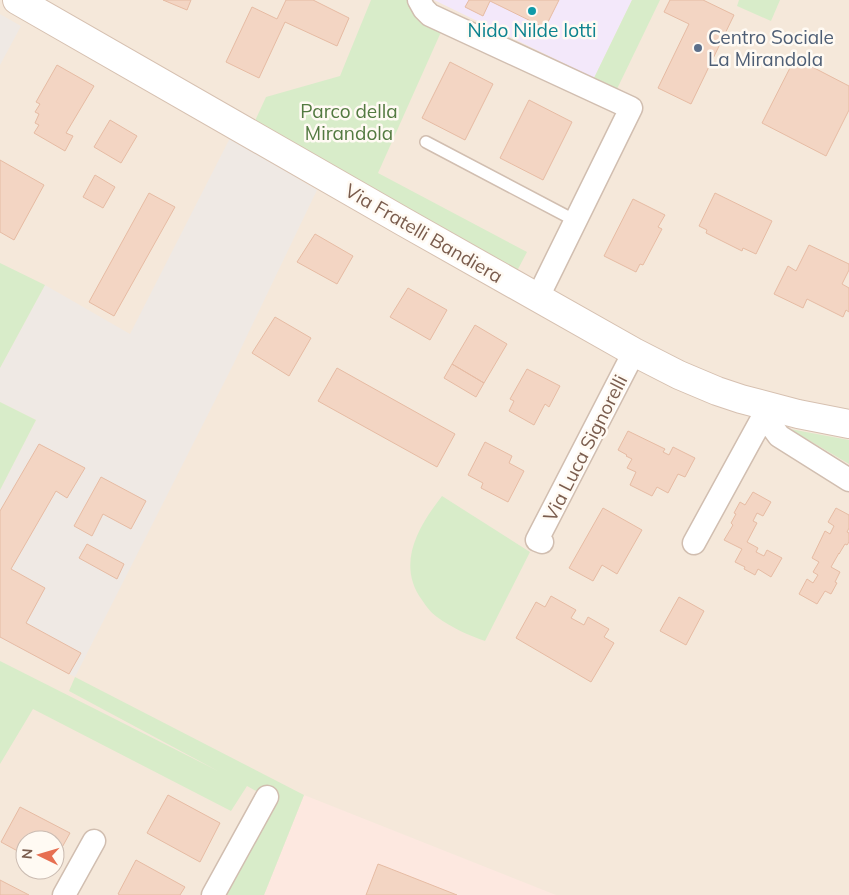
<svg xmlns="http://www.w3.org/2000/svg" width="849" height="895" font-family="Mulish,sans-serif">
	<rect width="100%" height="100%" fill="#fdf6ec"/>
	<!-- residential -->
	<path fill="#f5e8da" fill-rule="evenodd" d="M0,0h849v895h-849zM25,840h30v30h-30z"/>
	<!-- commercial -->
	<path fill="#fde8e0" d="M304,795l252,100h-292z"/>
	<!-- industrial -->
	<path fill="#efe9e4" d="M0,14l21,12 -21,39z
		M230,138l87,52 -84,175 -158,312 -75,-39v-148l36,-70 -36,-18v-34l45,-83 85,49z"/>
	<!-- education -->
	<path fill="#f3e8fa" d="M434,0h198l-38,78z"/>
	<!-- green -->
	<path fill="#d8ecc9" d="M371,0h57l13,32 -63,141 149,79 -10,19 -263,-148 12,-26 74,-21z
		M632,0h28l-43,89 -23,-11z
		M739,0h41l-9,21 -34,-15z
		M0,263l45,22 -45,83z
		M0,402l36,18 -36,70z
		M790,429l59,11v24z
		M442,496l88,56 -45,89c-17,-6 -33,-13 -48,-24 -6,-4 -11,-11 -15,-17 -26,-36 -4,-73 20,-104z
		M0,661l218,110 -149,-80 6,-14 229,118 -40,100h-51l54,-98 -20,-11 -16,25 -198,-102 -33,55z"/>
	<!-- building -->
	<path fill="#f3d5c3" stroke="#e6bba3" d="M163,0h28l-4,10z
		M286,0h27l36,18 -12,28 -52,-24 -26,56 -33,-16 26,-55 25,12z
		M469,0h90l-14,28 -55,-27 -7,15 -18,-9z
		M670,0h33l31,15 -43,89 -33,-16 31,-64 -25,-12z
		M795,58l54,28v24l-23,46 -64,-33z
		M450,62l43,22 -28,56 -43,-22z
		M57,65l37,21 -28,47 7,3 -8,15 -31,-18 5,-8 -4,-2 4,-9 -4,-2 5,-8 -4,-2z
		M529,100l43,22 -29,58 -43,-22z
		M110,120l27,16 -16,27 -27,-16z
		M0,160l44,25 -30,55 -14,-8z
		M95,175l20,12 -12,21 -20,-11z
		M149,193l26,14 -61,109 -25,-14z
		M715,193l57,28 -16,33 -13,-6 -1,3 -36,-18 1,-3 -8,-4z
		M633,199l32,16 -7,12 4,2 -19,36 -3,-1 -4,8 -32,-16z
		M315,234l38,22 -16,28 -40,-22z
		M809,245l40,19v6l-7,14 7,4v24l-3,-2 -3,7 -36,-18 -4,9 -29,-14 14,-28 8,5z
		M408,288l39,22 -17,30 -40,-23z
		M275,317l36,21 -22,38 -37,-23z
		M475,325l32,19 -23,39 -32,-19z
		M452,364l32,19 -8,14 -32,-19z
		M337,368l118,66 -18,33 -119,-66z
		M527,369l33,17 -11,21 -4,-3 -11,21 -25,-14 5,-10 -4,-2z
		M628,431l37,18 -2,3 6,3 4,-8 22,11 -10,19 -7,-3 -10,19 -11,-6 -5,9 -22,-11 6,-13 -9,-4 5,-9 -6,-3 1,-1 -9,-5z
		M485,442l27,14 -3,7 15,8 -16,31 -27,-14 2,-5 -15,-8z
		M39,444l46,24 -18,30 -11,-7 -45,78 34,19 -19,35 55,30 -12,21 -69,-37v-126z
		M101,477l45,24 -15,28 -28,-15 -11,22 -18,-10z
		M753,492l18,10 -8,14 -6,-3 -4,8 4,2 -10,19 11,6 -2,4 8,4 3,-6 15,8 -11,19 -13,-8 -3,6 -11,-6 1,-2 -10,-5 7,-13 -18,-9 9,-15 -2,-2 5,-9 -2,-1 6,-11 5,3z
		M603,508l39,22 -25,44 -15,-9 -9,16 -24,-13z
		M836,508l13,7v13l-2,4 2,1v9l-2,3 -2,-1 -6,10v-1l-8,14 9,5 -5,10 2,1 -6,11 -6,-3 -8,13 -18,-10 8,-15 6,4 5,-8 -5,-3 6,-10 -7,-4 13,-27 5,3 4,-8 -6,-4z
		M87,544l37,20 -7,15 -38,-21z
		M551,596l25,14 -5,8 13,7 4,-8 21,12 -5,8 10,6 -23,39 -75,-44 20,-36 9,5z
		M679,597l25,14 -18,34 -26,-14z
		M168,795l52,28 -20,39 -53,-29z
		M20,807l50,26 -15,27v-20h-30v15l-24,-13z
		M136,860l49,27 -5,8h-60l-2,-1z
		M378,864l8,3 71,28h-91z
		M0,880l29,15h-29z"/>
	<g fill="none" stroke-linecap="round" stroke-linejoin="round">
		<!-- lane casing -->
		<g stroke="#d1beb0" stroke-width="14">
			<path id="lane" d="M426,142l150,79"/>
		</g>
		<!-- street casing -->
		<g stroke="#d1beb0" stroke-width="25">
			<path id="street" d="M419,0l5,9 6,6 201,93 -93,189
				M769,406l2,19 8,11 70,44
				M542,542l-5,-2 97,-188
				M694,543l75,-137
				M64,895l30,-54
				M213,895l54,-98"/>
		</g>
		<!-- secondary casing -->
		<g stroke="#d6c0b0" stroke-width="30">
			<path id="secondary" d="M17,0l387,222 230,130 45,23 38,16 24,8 57,15 51,10"/>
		</g>
		<!-- lane -->
		<use href="#lane" stroke="#fff" stroke-width="11"/>
		<!-- street -->
		<use href="#street" stroke="#fff" stroke-width="22"/>
		<!-- secondary -->
		<use href="#secondary" stroke="#fff" stroke-width="28"/>
	</g>
	<!-- markers -->
	<circle fill="#0f9aa8" stroke="#fffaf3" stroke-width="2" cx="532" cy="11" r="5"/>
	<circle fill="#5c6f8a" stroke="#fffaf3" stroke-width="2" cx="698" cy="48" r="5"/>
	<g text-anchor="middle" stroke-width="5" stroke-linejoin="round" paint-order="stroke">
		<!-- culture labels -->
		<g font-size="19" fill="#0d838f" stroke="#fffaf3">
			<text x="532" y="37">Nido Nilde Iotti</text>
		</g>
		<!-- service labels -->
		<g font-size="19" fill="#4e5e75" stroke="#fffaf3" text-anchor="start">
			<text x="708" y="44">Centro Sociale<tspan x="708" dy="22">La Mirandola</tspan></text>
		</g>
		<!-- park labels -->
		<g font-size="19" fill="#537a41" stroke="#fffaf3">
			<text x="349" y="118">Parco della<tspan x="349" dy="22">Mirandola</tspan></text>
		</g>
		<!-- street labels -->
		<g font-size="19" fill="#7a5c4d" stroke="#fffaf3">
			<text transform="translate(424 233) rotate(30)" y="7">Via Fratelli Bandiera</text>
			<text transform="translate(585 448) rotate(-63)" y="7">Via Luca Signorelli</text>
		</g>
	</g>
	<!-- north arrow -->
	<g transform="translate(40 855) rotate(275)"><circle r="24" fill="#fffaf3" stroke="#cabbb1"/>
	<path d="M0-4L9 19L0 12L-9 19Z" fill="#e76f51"/>
	<text y="-8" font-size="14" font-weight="bold" text-anchor="middle" fill="#7a5c4d">N</text>
	</g>
</svg>
